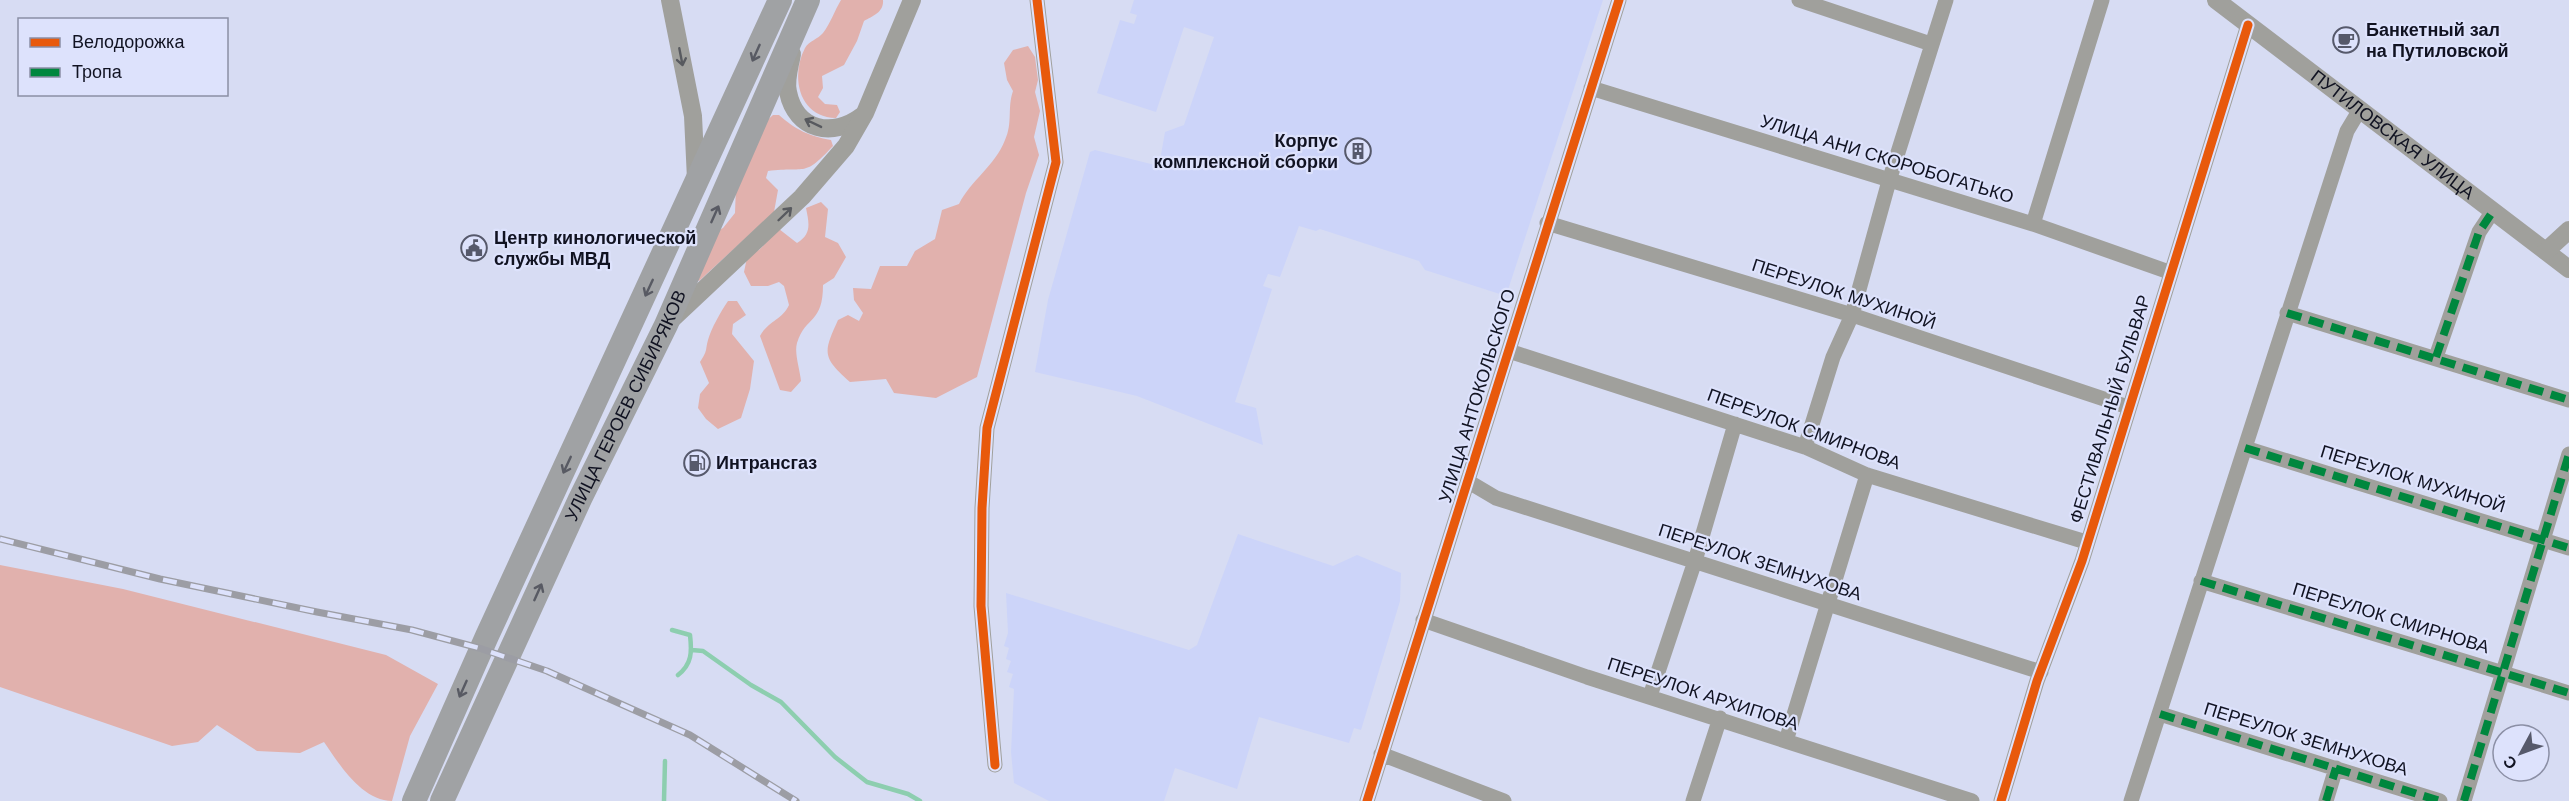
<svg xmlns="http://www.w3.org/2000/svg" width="2569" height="801" font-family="Arial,sans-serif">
	<rect width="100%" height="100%" fill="#d7dcf3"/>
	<!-- built -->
	<path fill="#ccd4f9" d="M1134,0h469l-97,296 -81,-26 -6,-9 -99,-32 -4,2 -17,-5 -19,51 -12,-3 -5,12 9,3 -37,113 21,6 7,37 -126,-49 -102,-24 13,-72 42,-148 5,-2 64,16 6,-34 19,-7 30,-88 -30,-10 -28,85 -59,-19 23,-73 14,4 3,-9 -7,-2z
		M1238,534l95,32 24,-11 44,18 -1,28 -39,129 -7,-2 -5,15 -90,-26 -22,72 -62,-21 -11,33h-115l-35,-18 -3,-31 3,-63 -5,-2 4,-13 -6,-2 4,-11 -5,-2 3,-11 -5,-2 4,-13 -2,-40 183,57 8,-5z"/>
	<!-- forest -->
	<path fill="#e1b1ad" d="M841,0h42c1,12 -10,16 -19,21l-7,20 -13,24 -22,11 1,12 -5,9 7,7 12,1 3,7 -4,6c-37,-1 -46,-41 -31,-70 4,-7 13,-9 18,-15 7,-9 12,-23 18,-33z
		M1028,46l7,11 3,23 -3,12 5,19 -6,26 5,18 -13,38 -49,184 -41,21 -42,-5 -8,-14 -36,3c-28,-25 -27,-29 -12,-62l10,-5 11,6 4,-8 -9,-13 -1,-12 18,1 9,-23h27l8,-15 20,-12 7,-29 17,-6c12,-24 36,-38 46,-64 8,-17 2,-32 8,-49l-6,-11 -3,-17 9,-13z
		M773,115h6c17,15 30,21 52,25l2,6c-30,32 -25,20 -65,25l-2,7 12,12 -4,22 -75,69 -5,-3 20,-45 9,-5 12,-15 1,-27 28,-63z
		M821,202l7,7 -3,28 13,6 8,14 -12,21 -11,7c0,39 -17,30 -26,58 -3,10 3,27 4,38l-10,11 -11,-2 -20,-54c8,-15 22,-16 29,-31l-5,-19 -5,-4 -11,4h-17l-7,-14 4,-19 11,-3 20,-21 18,14c15,-9 12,-20 9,-35z
		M728,301h9l9,14 -13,9 -1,10 22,27 -4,28 -9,29 -23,11 -12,-10 -8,-11 2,-14 9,-11 -9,-21c8,-12 5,-11 8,-22 4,-13 12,-27 20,-39z
		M0,565l123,24 263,66 52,29 -28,52 -18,65c-30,0 -53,-37 -68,-59l-24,11 -43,-2 -40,-26 -19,17 -26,4 -172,-59z"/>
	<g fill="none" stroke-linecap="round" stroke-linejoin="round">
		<!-- stream -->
		<path stroke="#8dceaf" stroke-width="4.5" d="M672,630l18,5c2,17 2,29 -12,40
			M692,650l11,1 48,34 30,17 54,55 32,25 41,12 12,7
			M664,801l1,-40"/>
		<!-- minor -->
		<path stroke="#a0a09c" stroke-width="15" d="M1799,0l132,44
			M1591,88l442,136 136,48
			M1547,223l305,92 276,92
			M2033,224l69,-224
			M2287,313l282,87
			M1509,351l296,96 62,28 219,67
			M2436,357l43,-125 14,-21
			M1805,447l28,-90 19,-42 37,-134 57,-181
			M2245,448l324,100
			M1469,482l27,16 545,174
			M2201,581l368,112
			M1423,620l164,57 385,124
			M1650,696l45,-135 40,-137
			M2160,714l280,87
			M1786,741l81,-266
			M1381,754l123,47
			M995,765l-14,-159 1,-98 5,-80 69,-266 -19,-162
			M1367,801l252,-801
			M1693,801l27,-83
			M2001,801l36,-120 45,-120 166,-536
			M2131,801l216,-670 12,-20
			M2326,801l10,-33
			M2464,801l105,-347"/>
		<!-- tertiary -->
		<g stroke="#a0a09c" stroke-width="18">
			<path d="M670,0l23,116 3,63"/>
			<path id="s1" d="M2216,0l353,269"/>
			<path d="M792,54c-2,12 -7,26 -4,38 8,39 45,46 74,24"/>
			<path d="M2546,251l23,-21"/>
			<path d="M669,322l133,-125 44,-51 19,-33 47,-113"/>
		</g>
		<!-- trunk -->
		<g stroke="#a0a2a4" stroke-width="24">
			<path d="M414,801l73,-165 293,-636"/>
			<path id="s2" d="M442,801l138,-302 86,-174 142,-325"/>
		</g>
		<!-- rail casing -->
		<g stroke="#9c9da4" stroke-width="7">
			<path id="rail" d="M0,539l160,40 157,33 95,18 67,18 68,23 143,64 106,66"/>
		</g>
		<!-- rail -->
		<use href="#rail" stroke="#dde2fc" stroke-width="4.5" stroke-dasharray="14" stroke-linecap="butt"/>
		<!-- quiet -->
		<path stroke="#00873e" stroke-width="8" stroke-dasharray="15 8" stroke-linecap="butt" d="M2287,313l282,87
			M2436,357l43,-125 14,-21
			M2245,448l324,100
			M2201,581l368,112
			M2160,714l280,87
			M2326,801l10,-33
			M2464,801l105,-347"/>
		<!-- cycleway casing -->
		<g stroke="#dde2fc" stroke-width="13">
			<path id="cycleway" d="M995,765l-14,-159 1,-98 5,-80 69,-266 -19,-162
				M1367,801l252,-801
				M2001,801l36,-120 45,-120 166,-536"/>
		</g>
		<!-- cycleway -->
		<use href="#cycleway" stroke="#e8590c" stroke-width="9"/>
	</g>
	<!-- one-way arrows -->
	<defs><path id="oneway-shaft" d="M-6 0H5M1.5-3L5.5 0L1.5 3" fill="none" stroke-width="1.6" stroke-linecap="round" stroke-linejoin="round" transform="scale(1.5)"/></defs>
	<g stroke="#585a63">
		<use href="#oneway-shaft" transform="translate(756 53) rotate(114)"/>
		<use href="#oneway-shaft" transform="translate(715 214) rotate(-66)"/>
		<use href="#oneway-shaft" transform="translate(649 288) rotate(115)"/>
		<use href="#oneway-shaft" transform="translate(567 465) rotate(115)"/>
		<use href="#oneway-shaft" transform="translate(538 592) rotate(-66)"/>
		<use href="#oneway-shaft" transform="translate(463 689) rotate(114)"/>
	</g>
	<g stroke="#585a5f">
		<use href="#oneway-shaft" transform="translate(681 57) rotate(79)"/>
		<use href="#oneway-shaft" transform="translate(813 123) rotate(-154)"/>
		<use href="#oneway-shaft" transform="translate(785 214) rotate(-44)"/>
	</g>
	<!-- icons -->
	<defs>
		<g id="cafe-ring" transform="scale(1.35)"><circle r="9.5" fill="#dde2fc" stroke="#56596b" stroke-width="1.5"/><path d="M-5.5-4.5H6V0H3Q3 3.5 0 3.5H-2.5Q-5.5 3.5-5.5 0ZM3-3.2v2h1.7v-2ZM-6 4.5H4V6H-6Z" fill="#56596b"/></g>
		<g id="building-ring" transform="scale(1.35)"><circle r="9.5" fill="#dde2fc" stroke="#56596b" stroke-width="1.5"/><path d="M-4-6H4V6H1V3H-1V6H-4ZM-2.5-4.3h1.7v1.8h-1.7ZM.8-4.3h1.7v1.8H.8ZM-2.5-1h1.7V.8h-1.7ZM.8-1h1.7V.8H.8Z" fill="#56596b"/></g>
		<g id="civic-ring" transform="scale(1.35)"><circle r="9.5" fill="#dde2fc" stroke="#56596b" stroke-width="1.5"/><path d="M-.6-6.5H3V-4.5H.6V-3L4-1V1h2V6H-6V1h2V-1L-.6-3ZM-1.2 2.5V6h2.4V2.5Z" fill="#56596b"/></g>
		<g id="fuel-ring" transform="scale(1.35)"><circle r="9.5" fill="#dde2fc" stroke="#56596b" stroke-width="1.5"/><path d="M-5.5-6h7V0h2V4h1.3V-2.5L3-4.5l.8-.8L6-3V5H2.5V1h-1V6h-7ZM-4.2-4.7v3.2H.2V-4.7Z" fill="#56596b"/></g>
	</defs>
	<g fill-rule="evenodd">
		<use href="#cafe-ring" x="2346" y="40"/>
		<use href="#building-ring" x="1358" y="151"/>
		<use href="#civic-ring" x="474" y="248"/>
		<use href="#fuel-ring" x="697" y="463"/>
	</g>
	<g text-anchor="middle" stroke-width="4.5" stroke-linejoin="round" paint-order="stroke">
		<!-- poi labels -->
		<g font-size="18" font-weight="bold" fill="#111322" stroke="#dde2fc" text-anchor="start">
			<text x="2366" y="36">Банкетный зал<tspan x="2366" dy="21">на Путиловской</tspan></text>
			<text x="1338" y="147" text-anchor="end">Корпус<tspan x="1338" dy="21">комплексной сборки</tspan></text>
			<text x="494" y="244">Центр кинологической<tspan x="494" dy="21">службы МВД</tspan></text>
			<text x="716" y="469">Интрансгаз</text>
		</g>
		<!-- street labels -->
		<g font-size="18" fill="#111322" stroke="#dde2fc">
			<text dy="6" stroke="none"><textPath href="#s1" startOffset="222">ПУТИЛОВСКАЯ УЛИЦА</textPath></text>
			<text transform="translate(1887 159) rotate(17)" y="6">УЛИЦА АНИ СКОРОБОГАТЬКО</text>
			<text transform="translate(1844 294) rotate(18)" y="6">ПЕРЕУЛОК МУХИНОЙ</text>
			<text transform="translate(1477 396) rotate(-73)" y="6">УЛИЦА АНТОКОЛЬСКОГО</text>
			<text dy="6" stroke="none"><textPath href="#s2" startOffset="436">УЛИЦА ГЕРОЕВ СИБИРЯКОВ</textPath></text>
			<text transform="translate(2110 409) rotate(-73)" y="6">ФЕСТИВАЛЬНЫЙ БУЛЬВАР</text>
			<text transform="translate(1804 429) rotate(20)" y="6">ПЕРЕУЛОК СМИРНОВА</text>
			<text transform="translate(2413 479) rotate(17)" y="6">ПЕРЕУЛОК МУХИНОЙ</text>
			<text transform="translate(1760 562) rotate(18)" y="6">ПЕРЕУЛОК ЗЕМНУХОВА</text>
			<text transform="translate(2391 618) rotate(17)" y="6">ПЕРЕУЛОК СМИРНОВА</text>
			<text transform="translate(1703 694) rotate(18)" y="6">ПЕРЕУЛОК АРХИПОВА</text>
			<text transform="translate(2306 739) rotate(17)" y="6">ПЕРЕУЛОК ЗЕМНУХОВА</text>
		</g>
	</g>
	<!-- legend -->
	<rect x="18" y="18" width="210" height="78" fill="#dde2fc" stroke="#8b8fa5" stroke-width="1.5"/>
	<rect x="30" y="38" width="30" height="9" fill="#e8590c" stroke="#8b8fa5" stroke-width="1.5"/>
	<text x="72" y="48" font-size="18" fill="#111322">Велодорожка</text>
	<rect x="30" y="68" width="30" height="9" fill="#00873e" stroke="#8b8fa5" stroke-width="1.5"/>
	<text x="72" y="78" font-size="18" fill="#111322">Тропа</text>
	<!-- north arrow -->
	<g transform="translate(2521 753) rotate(229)"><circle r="28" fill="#dde2fc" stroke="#8b8fa5" stroke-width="1.5"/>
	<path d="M0-4.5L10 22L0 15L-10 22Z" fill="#56596b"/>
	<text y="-9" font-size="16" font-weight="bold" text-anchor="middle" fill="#111322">С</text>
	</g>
</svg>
